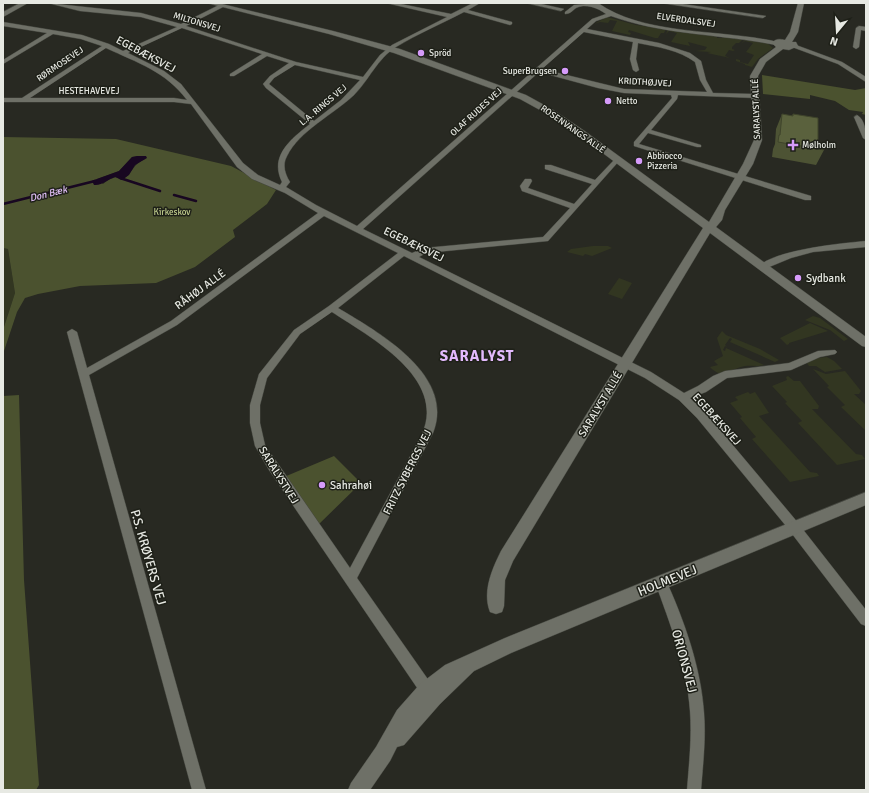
<svg xmlns="http://www.w3.org/2000/svg" width="869" height="793" font-family="Signika,sans-serif">
	<rect width="100%" height="100%" fill="#282922"/>
	<!-- green -->
	<path fill="#323621" d="M607,17l29,8 30,4 -2,4h-3l-3,5h-3l-26,-8 -1,2 3,1 -1,2 -18,-4 5,-10 -7,-1 -2,3 -8,-1 -6,2z
		M668,29l49,7v2h5l1,-1 20,2 -4,4h-3l-4,4v2l3,1 -2,1 -4,-1 -4,6 5,2 -23,-5 4,-1 -16,-1 10,-1 2,-3 -19,-5 2,4 -19,-4 6,-9 -8,-2 -3,3z
		M745,40l21,2 7,6 -15,11 -6,8 -7,-2v-1l-9,-3v-2l4,1v2l8,2 6,-9 -8,-3 7,-9 -8,-2 -4,3z
		M593,246h15l4,2 -20,8 -7,-2 -2,2 -16,-4 4,-3z
		M3,248l5,1 7,44 -12,37z
		M619,278l13,5 -10,16 -14,-5z
		M813,316l7,2 28,21 -4,2 -14,-11 -25,-10z
		M810,323l18,8 -39,12v1l-2,1 -7,-7z
		M722,331l4,4 34,14 19,11 -4,2 -45,-20 2,-3 -2,-1 -5,7 2,2 -2,-1 -2,4 2,1 1,-3 38,17c-7,2 -13,0 -19,1 -14,2 -22,15 -35,1l8,-2 -4,-4 9,-5 -6,-18z
		M827,357l7,4 8,8 -17,3 -9,-6h-7l-3,-4 12,-4z
		M813,369l13,5 19,-3 16,20 -2,3h-5l12,11v26l-25,-24 4,-2 -18,-18 2,-1z
		M788,376l6,5h6l19,25 -1,3h-6l44,45 6,1 3,4 -28,6 -39,-42 4,-2 -17,-18 2,-1 -15,-16 15,-6 -1,-3z
		M748,392l2,2 5,-2 14,21 -10,3 51,56 7,1 2,3 -29,6 -38,-43 4,-2 -16,-19 2,-1 -12,-14 8,-3 -3,-3z"/>
	<!-- forest -->
	<path fill="#4b522f" fill-rule="evenodd" d="M762,75l93,15 11,-2v27l-4,-1 1,-2 -14,-2 -14,-9 -25,-6v4l-47,-5z
		M3,137l113,2 115,27 45,24 -9,14 -34,26 2,7 -40,30 -39,16 -76,3 -42,8 -13,4 -8,14 -14,42v-24l12,-37 -7,-44 -5,-1zM142,156l3,3c-14,7 -11,13 -23,21l-6,-3 -8,3 -5,4 -6,-5 22,-8 13,-14z
		M19,395l5,185 15,205 -3,5h-33v-394z
		M334,456l27,27 -44,43 -33,-49z"/>
	<!-- water -->
	<path fill="#180721" d="M137,156h9l1,2 -12,7 -6,10 -7,5 -7,-3c-7,2 -13,9 -21,8l-2,-4 2,-1 25,-9 13,-14z"/>
	<g fill="none" stroke-linecap="round" stroke-linejoin="round">
		<!-- stream -->
		<path stroke="#180721" stroke-width="2.5" d="M120,178l40,13
			M174,195l22,6
			M3,204l92,-23"/>
		<!-- minor casing -->
		<g stroke="#44463f" stroke-width="1">
			<path id="minor" d="M48,3l93,10 40,11 40,-20 2,1v2l-37,19 110,36 67,15 17,-22 12,-10 55,-28 -61,-14h10l55,11 22,-11h7l-12,7 44,12v2l-2,1 -46,-13c-23,12 -47,22 -68,35 -19,12 -27,33 -42,48 -20,19 -55,36 -67,61 -5,9 -2,18 3,26l-4,5 30,18 41,21 235,-207 14,-5c-8,-6 -20,-11 -30,-6 -4,3 -6,6 -11,6v-2l9,-7 24,-2c46,33 125,26 180,39v2l-2,1c-55,-11 -113,-10 -165,-29l-15,5 -9,8 72,14 31,10 11,8 5,19 7,13 42,1 3,2 -3,2 -77,-3 -1,4 -26,31 50,15v2h-4l-49,-14 -9,11 172,52v4h-6l-171,-54v-4l38,-44 -1,-3 -47,-2 -26,-5 -59,-16 -176,157 49,24 12,-5 119,-11 27,-29 -48,-17 -2,-5 5,-7h6l1,2 -4,7 46,16 18,-20 -47,-15v-4h6l44,15 20,-21h4v2l-71,80 -122,12 -7,4 232,115 33,21 14,-7 15,-10 12,-5 64,-8 29,-12 17,-1 2,2 -2,2 -15,3 -29,13 -64,8 -21,14 -16,6 15,14 89,106 72,92v16l-5,-2 -75,-98 -89,-108 -18,-18 -34,-22 -241,-122 -66,52c40,24 118,67 95,125l-76,145 77,110 2,5 -2,5 -5,2 -5,-2 -155,-228 -14,-24 -5,-23v-18l9,-31 35,-44 35,-24 69,-53 -74,-37 -147,109 -88,50 117,415h-14l-125,-458 5,-3 5,3 10,36 84,-47 147,-108 -33,-20 -33,-14 -15,-12 -46,-63 -17,-2h-171v-4h19l80,-52 -21,-7 -28,-5 -50,30v-4l44,-27 -44,-7v-4l79,13 27,9 14,7 54,-24 -36,-10 -61,-6zM182,28l80,26 -32,20v2h4l33,-20 22,7 -19,13 -7,8 3,4 44,36c-19,15 -41,32 -28,58l-2,3 -22,-10 -15,-12 -62,-79 -17,-13 -36,-18zM584,32l49,10 -3,17 3,11 3,2 3,-2 -3,-11 2,-16c20,4 41,7 57,19l5,18 7,12 -83,-3 -82,-20zM106,48c32,15 59,23 81,52l-13,-2h-144zM295,65l65,15 -19,20 -27,21 -45,-37 5,-6zM332,312c38,25 115,66 90,122l-72,134 -85,-123 -5,-22v-18l7,-27 33,-44z
				M526,3h11l27,6 -3,2z
				M661,3h15l90,13 -3,2z
				M859,26l7,1v4l-5,-1 -2,17 -3,2 -3,-2 3,-19z
				M792,45h4l46,17 24,15v5l-28,-18 -46,-17z
				M857,115c8,4 9,17 9,25l-3,-2 -9,-21z
				M866,241v6l-53,5 -22,6 -29,12 -4,-3c15,-17 85,-24 108,-26z
				M661,576l4,2c19,42 36,89 39,135 2,26 -1,51 -3,77h-14c2,-26 5,-53 3,-79 -3,-45 -20,-87 -35,-129l2,-4z"/>
		</g>
		<!-- tertiary casing -->
		<g stroke="#44463f" stroke-width="1">
			<path id="tertiary" d="M20,3h8l-25,14v-5z
				M207,3h11l115,28 67,18 126,46 29,16 31,21 123,90 34,-58 11,-24 -4,-64 10,-17 16,-12 -4,-4c4,-5 8,-4 13,-3l5,-8 8,-29h6l-6,29 -6,10h4l2,4 -9,4 -6,-1 -17,13 -8,14 4,64 -9,24 -28,46 -3,10 -6,7 150,110v10l-4,-1 -152,-113 -197,328 -8,19 -1,26 -2,6 -6,2 -6,-2c-8,-20 2,-43 11,-61l202,-323 -123,-92 -31,-21 -29,-16 -126,-46 -65,-19z
				M866,492v13l-355,148 -37,18 -34,33 -36,41 -7,2 -7,14 -20,29h-22l3,-7 25,-36 21,-37 23,-26 25,-19 60,-27z"/>
		</g>
		<!-- minor -->
		<use href="#minor" fill="#6e7067" fill-rule="evenodd"/>
		<!-- tertiary -->
		<use href="#tertiary" fill="#6e7067" fill-rule="evenodd"/>
	</g>
	<!-- wall -->
	<path fill="#4d5334" d="M782,114l10,2 1,-2 25,28 6,8 -8,15 -44,-8 1,-8 2,-5 1,-15z"/>
	<!-- building -->
	<path fill="#5a613d" stroke="#3f442b" d="M782,114l11,2v-2l25,4v24l6,1v7l-46,-8 1,-7h1z"/>
	<!-- markers -->
	<g fill="#d69bfa" stroke="#1e2018" stroke-width="1.5">
		<circle cx="421" cy="53" r="4"/>
		<circle cx="565" cy="71" r="4"/>
		<circle cx="608" cy="101" r="4"/>
		<path d="M791 139h4v4h4v4h-4v4h-4v-4h-4v-4h4z"/>
		<circle cx="639" cy="161" r="4"/>
		<circle cx="798" cy="278" r="4"/>
		<circle cx="322" cy="485" r="4"/>
	</g>
	<g text-anchor="middle" stroke-width="3" stroke-linejoin="round" paint-order="stroke">
		<!-- far-street labels -->
		<g font-size="9" fill="#e7e9e3" stroke="#1e2018">
			<text transform="translate(686 20) rotate(8)" y="3">ELVERDALSVEJ</text>
			<text transform="translate(197 22) rotate(17)" y="3">MILTONSVEJ</text>
			<text transform="translate(60 64) rotate(-34)" y="3">RØRMOSEVEJ</text>
			<text transform="translate(645 82) rotate(3)" y="3">KRIDTHØJVEJ</text>
			<text x="89" y="94">HESTEHAVEVEJ</text>
			<text transform="translate(323 105) rotate(-40)" y="3">L.A. RINGS VEJ</text>
			<text transform="translate(756 109) rotate(-92)" y="3">SARALYST ALLÉ</text>
			<text transform="translate(476 112) rotate(-42)" y="3">OLAF RUDES VEJ</text>
			<text transform="translate(573 129) rotate(35)" y="3">ROSENVANGS ALLÉ</text>
		</g>
		<!-- far-poi labels -->
		<g font-size="9" fill="#e7e9e3" stroke="#1e2018" text-anchor="start">
			<text x="429" y="56">Spröd</text>
			<text x="557" y="74" text-anchor="end">SuperBrugsen</text>
			<text x="616" y="104">Netto</text>
			<text x="802" y="148">Mølholm</text>
			<text x="647" y="159">Abbiocco<tspan x="647" dy="10">Pizzeria</tspan></text>
		</g>
		<!-- far-park labels -->
		<g font-size="9" fill="#bfcb8c" stroke="#1e2018">
			<text x="172" y="215">Kirkeskov</text>
		</g>
		<!-- far-water labels -->
		<g font-size="10" font-style="italic" fill="#e4c2fa" stroke="#1e2018">
			<text transform="translate(48 193) rotate(-14)" y="4">Don Bæk</text>
		</g>
		<!-- street labels -->
		<g font-size="11" fill="#e7e9e3" stroke="#1e2018">
			<text transform="translate(146 54) rotate(28)" y="4">EGEBÆKSVEJ</text>
			<text transform="translate(414 244) rotate(26)" y="4">EGEBÆKSVEJ</text>
			<text transform="translate(200 289) rotate(-36)" y="4">RÅHØJ ALLÉ</text>
			<text transform="translate(600 404) rotate(-59)" y="4">SARALYST ALLÉ</text>
			<text transform="translate(717 419) rotate(48)" y="4">EGEBÆKSVEJ</text>
			<text transform="translate(407 472) rotate(-63)" y="4">FRITZ SYBERGS VEJ</text>
			<text transform="translate(279 475) rotate(58)" y="4">SARALYSTVEJ</text>
		</g>
		<!-- poi labels -->
		<g font-size="11" fill="#e7e9e3" stroke="#1e2018" text-anchor="start">
			<text x="806" y="282">Sydbank</text>
			<text x="330" y="489">Sahrahøi</text>
		</g>
		<!-- near-street labels -->
		<g font-size="13" fill="#e7e9e3" stroke="#1e2018">
			<text transform="translate(149 557) rotate(74)" y="5">P.S. KRØYERS VEJ</text>
			<text transform="translate(667 580) rotate(-22)" y="5">HOLMEVEJ</text>
			<text transform="translate(685 661) rotate(75)" y="5">ORIONSVEJ</text>
		</g>
		<!-- district labels -->
		<g font-size="15" font-weight="bold" letter-spacing="1" fill="#e3bafd" stroke="#1e2018">
			<text x="477" y="361">SARALYST</text>
		</g>
	</g>
	<!-- border -->
	<rect width="869" height="793" fill="none" stroke="#e7e9e3" stroke-width="8"/>
	<!-- north arrow -->
	<g transform="translate(837 32) rotate(198)" stroke="#1e2018" stroke-width="3" paint-order="stroke">
	<path d="M0-3L7 15L0 10L-7 15Z" fill="#e7e9e3"/>
	<text y="-6" font-size="11" font-weight="bold" text-anchor="middle" fill="#e7e9e3">N</text>
	</g>
</svg>
